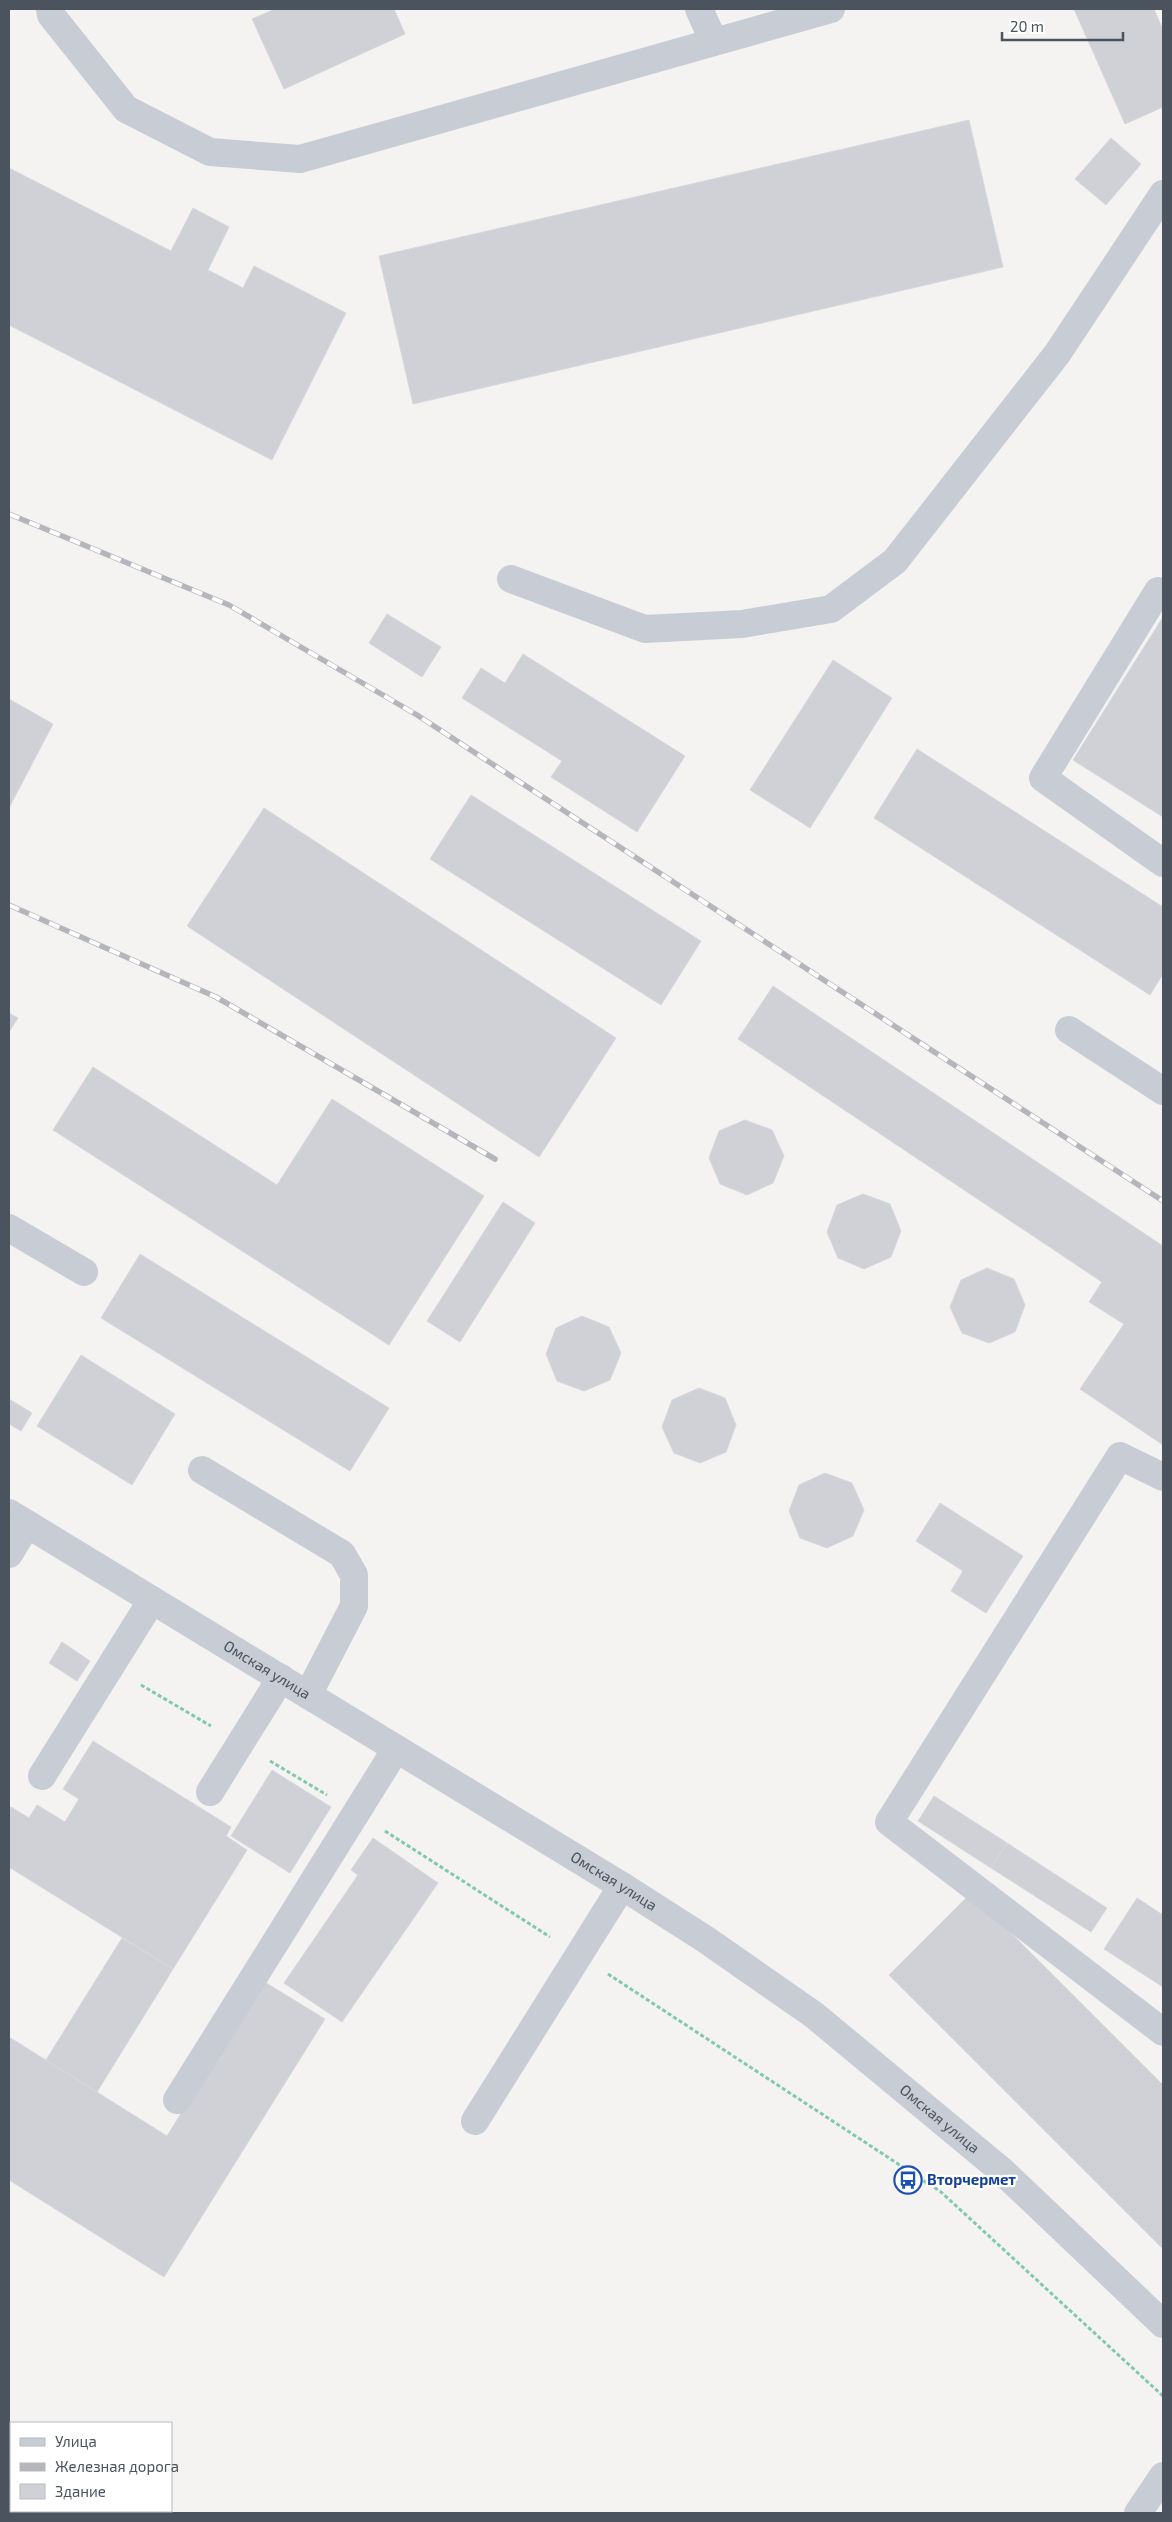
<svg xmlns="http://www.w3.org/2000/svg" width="1172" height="2522" font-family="'Exo 2',sans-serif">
	<rect width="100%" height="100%" fill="#f4f3f2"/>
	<!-- building -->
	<path fill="#d0d1d6" stroke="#d7d8dd" d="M275,9h119l11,25 -121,55 -32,-70z
		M1074,9h80l9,21v77l-38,17z
		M969,120l34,147 -590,137 -34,-148z
		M1111,138l30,26 -35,41 -31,-26z
		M9,168l162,83 22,-43 36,19 -21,43 35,18 11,-22 92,47 -74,147 -263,-135z
		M387,614l54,33 -19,30 -53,-34z
		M1163,617v200l-90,-57z
		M523,654l162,102 -48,76 -86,-55 11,-16 -100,-63 19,-30 24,15z
		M833,660l59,38 -82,130 -60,-38z
		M9,699l44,25 -44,84z
		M917,749l246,158v67l-13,21 -276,-177z
		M471,795l230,146 -40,64 -231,-146z
		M264,808l352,230 -77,119 -352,-231z
		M773,986l390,260v199l-83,-56 44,-65 -35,-22 13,-20 -364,-243z
		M9,1013l9,5 -9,14z
		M93,1067l184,118 55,-86 152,97 -95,149 -336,-215z
		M745,1120l27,10 12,26 -11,27 -26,12 -27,-11 -11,-26 10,-27z
		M863,1194l27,10 11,27 -10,26 -27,12 -26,-11 -11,-26 10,-27z
		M503,1202l32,21 -75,119 -33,-21z
		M140,1254l249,154 -39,63 -249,-153z
		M987,1268l27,11 11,26 -10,27 -26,11 -27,-10 -12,-26 11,-27z
		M582,1316l27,11 12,26 -11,27 -26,11 -27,-10 -11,-27 10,-26z
		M81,1355l94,59 -43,71 -95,-59z
		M699,1388l26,10 11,27 -10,27 -26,11 -26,-10 -12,-26 10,-27z
		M9,1399l23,14 -11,18 -12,-7z
		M825,1473l27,10 12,27 -11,26 -26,12 -27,-10 -11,-27 10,-26z
		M940,1503l83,53 -37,57 -35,-22 12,-20 -47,-30z
		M62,1642l28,19 -13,20 -28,-18z
		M93,1741l138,86 -5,9 21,14 -74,119 -164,-102v-56l2,-4 18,11 8,-13 28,17 14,-23 -16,-10z
		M272,1770l59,37 -41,66 -59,-37z
		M934,1796l73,47 -16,25 -73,-47z
		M373,1838l65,45 -96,139 -58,-39 74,-108 -7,-5z
		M1007,1843l100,65 -16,24 -100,-64z
		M971,1893l192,192v164l-274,-274z
		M1137,1898l26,17v72l-59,-38z
		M122,1938l51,31 -76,123 -51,-32z
		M263,1981l62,38 -161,258 -155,-97v-143l158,99z"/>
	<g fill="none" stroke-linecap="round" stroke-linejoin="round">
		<!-- path -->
		<path stroke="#80c9af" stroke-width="3" stroke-dasharray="4 2.5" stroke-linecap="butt" d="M141,1685l70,41
			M270,1761l57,34
			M385,1831l165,106
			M608,1974l333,218 222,204"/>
		<!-- minor -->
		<g stroke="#c7ccd5" stroke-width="28">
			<path d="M50,9l1,6 75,94 84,43 90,7 531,-150"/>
			<path d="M699,9l15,33"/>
			<path d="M511,579l134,50 97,-5 89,-15 64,-48 162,-207 106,-160"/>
			<path d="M1158,591l-115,187 120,85"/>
			<path d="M1069,1030l94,61"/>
			<path d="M9,1228l75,44"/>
			<path d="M202,1470l140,84 12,21v31l-46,89"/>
			<path d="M1163,1477l-43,-21 -231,366 274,210"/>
			<path id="s1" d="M9,1513l613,373 83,53 109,76 188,156 161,153"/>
			<path d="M9,1554l18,-30"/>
			<path d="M42,1776l110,-176"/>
			<path d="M210,1792l71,-114"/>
			<path d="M177,2100l219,-351"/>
			<path d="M475,2121l147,-235"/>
			<path d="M1138,2513l25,-37"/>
		</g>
		<!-- rail casing -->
		<g stroke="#b5b6bc" stroke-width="5.5">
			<path id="rail" d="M9,514l220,91 188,110 746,486
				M9,905l207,92 279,162"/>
		</g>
		<!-- rail -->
		<use href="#rail" stroke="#fff" stroke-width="4" stroke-dasharray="11" stroke-linecap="butt"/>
	</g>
	<!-- icons -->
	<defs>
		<g id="bus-ring" transform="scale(1.4375)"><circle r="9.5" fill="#fff" stroke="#1a4fb4" stroke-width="1.5"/><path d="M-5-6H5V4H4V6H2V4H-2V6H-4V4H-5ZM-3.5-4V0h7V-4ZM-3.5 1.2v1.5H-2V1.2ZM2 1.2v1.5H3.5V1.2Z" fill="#1a4fb4"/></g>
	</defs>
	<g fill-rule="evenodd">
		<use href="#bus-ring" x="908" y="2180"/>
	</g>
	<g text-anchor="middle" stroke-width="4.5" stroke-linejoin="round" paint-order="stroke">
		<!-- street labels -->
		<g font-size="15" fill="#4b535e" stroke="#fff">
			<text dy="5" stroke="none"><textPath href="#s1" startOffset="302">Омская улица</textPath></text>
			<text dy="5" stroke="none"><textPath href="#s1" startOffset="708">Омская улица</textPath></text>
			<text dy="5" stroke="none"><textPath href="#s1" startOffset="1112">Омская улица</textPath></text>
		</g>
		<!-- transit labels -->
		<g font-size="15" font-weight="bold" fill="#164399" stroke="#fff" text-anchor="start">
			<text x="927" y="2185">Вторчермет</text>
		</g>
	</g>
	<!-- border -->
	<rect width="1172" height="2522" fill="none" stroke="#4b535e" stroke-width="20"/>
	<!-- legend -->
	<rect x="10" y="2422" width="162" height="90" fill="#ffffff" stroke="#b7babf"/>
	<rect x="20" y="2438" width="25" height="8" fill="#c7ccd5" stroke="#b7babf"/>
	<text x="55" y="2447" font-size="15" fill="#4b535e">Улица</text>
	<rect x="20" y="2463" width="25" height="8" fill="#b5b6bc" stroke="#b7babf"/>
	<text x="55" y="2472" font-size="15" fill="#4b535e">Железная дорога</text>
	<rect x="20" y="2484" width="25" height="15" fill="#d0d1d6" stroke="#b7babf"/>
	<text x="55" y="2497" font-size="15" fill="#4b535e">Здание</text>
	<!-- scale -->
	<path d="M1002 32v8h121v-8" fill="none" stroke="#4b535e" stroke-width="2.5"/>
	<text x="1010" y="32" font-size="15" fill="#4b535e" stroke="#ffffff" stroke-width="4" paint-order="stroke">20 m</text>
</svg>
